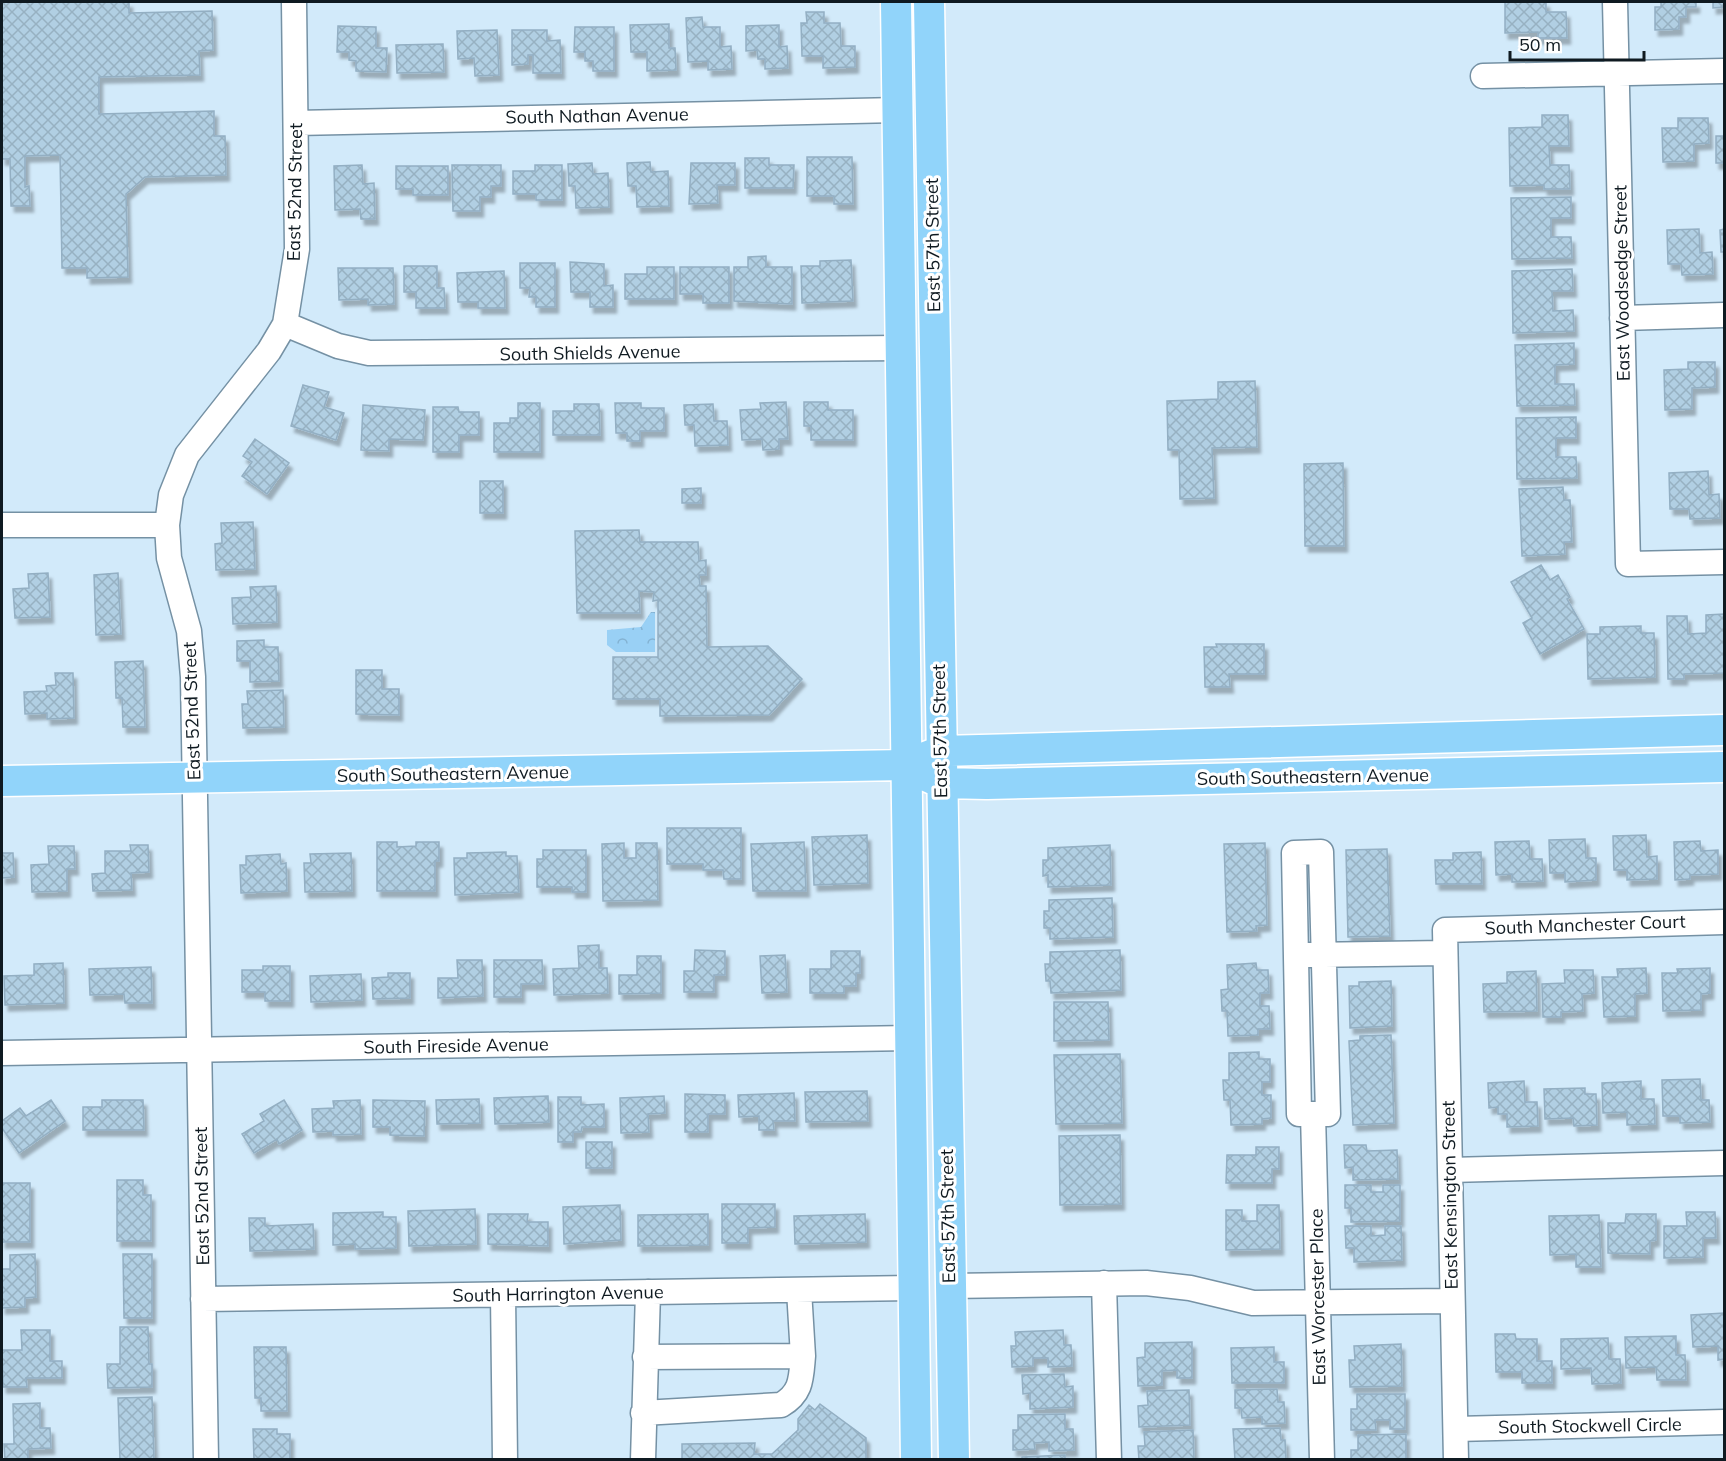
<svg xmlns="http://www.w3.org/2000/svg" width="1726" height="1461" font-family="Mulish,sans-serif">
	<defs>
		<pattern id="park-crowns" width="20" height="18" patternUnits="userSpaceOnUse" patternTransform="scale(1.5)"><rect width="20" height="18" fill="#99d0f5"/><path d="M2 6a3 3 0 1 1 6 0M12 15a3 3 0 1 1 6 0" fill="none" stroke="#83b2d2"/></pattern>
		<pattern id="building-cross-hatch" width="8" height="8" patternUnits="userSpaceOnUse" patternTransform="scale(1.5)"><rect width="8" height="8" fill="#b1cfe3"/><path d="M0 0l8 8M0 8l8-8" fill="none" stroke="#97b1c2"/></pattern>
		<filter id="shadow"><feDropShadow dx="3.5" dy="6" stdDeviation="1.5" flood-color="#0004"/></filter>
	</defs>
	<rect width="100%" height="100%" fill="#d2eafa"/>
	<!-- park -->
	<path fill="url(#park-crowns)" d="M651,612h4v40h-39l-9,-7v-15l34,-3z"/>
	<!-- building -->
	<path fill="url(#building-cross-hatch)" stroke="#93afc3" stroke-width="1.5" filter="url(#shadow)" d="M2,2h127v11l83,-2 1,39 -14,1 1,24 -101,2v37l115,-3v25h11l1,39 -81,2 -19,17 2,83 -41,1v-10h-25l-2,-113 -35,1v31l4,-1 1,20h-19l-1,-47h-8z
		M1505,2h41v10h20l1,26h-29v-6l-33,1z
		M1661,2h35v5h-10v10h-7v12l-24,1v-23h6z
		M1713,2h11v15v-10l-11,1z
		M806,12h18v11h16l1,23h14v21l-32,1v-12h-21l-1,-33h6z
		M702,17l1,10h17v20l11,-1 1,23 -24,1v-9l-20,1 -2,-44z
		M669,24v24h6l1,22 -29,1v-19h-16l-1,-27z
		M779,25v22l8,-1 1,22 -23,1v-10h-7l-1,-9 -11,1v-25z
		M338,26l38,1v21h11l-1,24 -30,-1v-10l-7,-1v-8h-12z
		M575,27h39v44h-21v-10h-8v-9h-11z
		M497,30l2,45 -24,1 -1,-18 -16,1 -1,-28z
		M512,30h35v11l13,-1 1,33h-28v-18h-5v9l-16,1z
		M443,44l1,28 -47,1 -1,-28z
		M1542,115h26l1,31h-20l1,19h19l1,24h-26v-4l-34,1 -1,-58 33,-1z
		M1678,118h30l1,25 -15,1v17l-31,1 -1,-34h16z
		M1716,136h8v27h-8z
		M807,157h45l1,47h-19v-8h-27z
		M745,158h24v7h25l-1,23h-48z
		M650,162l1,10 17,-1 1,35 -32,1 -1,-21h-8l-1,-23z
		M592,163l1,11 15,-1 1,34 -33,1 -1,-22h-6l-1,-22z
		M691,163h44v22h-18l1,18 -29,1z
		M362,165l1,19 11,-1 1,36h-14l-1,-10 -25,1 -1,-44z
		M452,165h49v21h-10v11h-11v14h-27z
		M535,165h27v35h-26v-6h-23v-23h22z
		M396,166h52v29h-35v-6h-17z
		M1571,197v21h-20v19h20l1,21 -60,1 -1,-61z
		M1699,229l1,24 12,-1 1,22 -31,1 -1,-11h-13l-1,-34z
		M1724,229v23h-3l-1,-22z
		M766,256v11h26v37l-58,-3v-34h14v-10z
		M851,260l2,41 -51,2 -1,-37h19v-5z
		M570,262l34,2v22l9,-1v22h-23v-15h-19z
		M520,263h35v44h-19v-10h-7l1,-9h-10z
		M404,266h33v22h7l1,20h-29v-16h-12z
		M647,267h27v32h-49v-25h22z
		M680,267h49v36h-26v-9h-23z
		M338,268h55l1,36 -26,1v-6l-29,1z
		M1572,269l1,22h-21l1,20 20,-1 1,21 -61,2 -1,-62z
		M504,271l1,37h-27v-6h-20l-1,-29z
		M1574,343v21l-19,1v19h19l1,21 -58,1 -2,-61z
		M1688,362h27v25l-23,1v21l-27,1 -1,-40 24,-1z
		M1255,381l2,66 -45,1 2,50 -34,1 -1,-49h-11l-1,-49 51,-2v-17z
		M303,385l26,7 -5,15 20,6 -8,27 -45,-14z
		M786,402l2,37h-9v10l-16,1 -1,-11 -20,1 -2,-30 21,-1 -1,-6z
		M804,402h24v8h25v30h-42v-14h-7z
		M518,403h22v49h-46v-29h16v-5h8z
		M615,403h26v5h23v23h-24v10h-13v-8h-11z
		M574,404h25l1,31h-47v-24h21z
		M713,404l1,17h13l1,24 -33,1 -1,-21h-9l-1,-20z
		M363,405l62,5 -2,30 -34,-1v12l-28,-1z
		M433,407h25l1,5h20v23h-20v17h-26z
		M1576,417v21h-20v19h20l1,21 -60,1 -1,-61z
		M255,439l34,24 -22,31 -25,-18 10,-14 -9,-6z
		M1343,463l1,83h-39l-1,-82z
		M1708,471l1,24 10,-1 1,24 -30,1 -1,-10h-19l-1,-36z
		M480,481h23v32h-23z
		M1563,487l1,13h6l2,42h-8l1,12 -43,2 -3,-67z
		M701,488v15h-19v-14z
		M253,522l2,47 -39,1 -1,-26 7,-1 -1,-20z
		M639,530l1,12h58l1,19 7,-1v15h-7l1,11h6l1,61 61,-1 34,33 -33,36 -109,1v-17h-47v-42h45v-57l-5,1 1,-9 -15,-1 1,22h-63l-2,-82z
		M1541,565l9,15 8,-5 12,22 -3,2 17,30 -44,25 -17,-31 9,-5 -21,-36z
		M48,573l2,44 -35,1 -2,-29 16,-1 -1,-14z
		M118,573l3,61 -25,1 -2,-60z
		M276,586l1,36 -44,2 -1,-26 19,-1 -1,-10z
		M1724,614v59l-40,1v5h-16l-1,-63h20l1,18 18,-1v-18z
		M1641,626v7h13l1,44 -67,2 -1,-45h13v-7z
		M264,640v7h14l1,34 -29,1v-21h-13v-20z
		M1216,644h48v30h-35l1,13h-25l-1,-40h13z
		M143,661l2,66h-22l-1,-29h-6l-1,-36z
		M356,670h26v19h17v26l-43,-1z
		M55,673h18l1,45 -27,1v-6l-22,1 -1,-22 23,-1 -1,-5 10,-1z
		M283,690l1,37 -41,1 -1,-24h6l-1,-13z
		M667,828h74v51h-17l-1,-9h-20v-6h-36z
		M867,835l1,48 -54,2 -2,-48z
		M1646,835l1,22 10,-1v23l-30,1v-10h-13l-1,-34z
		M1585,839l1,19h10v22l-31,2v-9h-15l-1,-33z
		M1529,841l1,18h12l1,22 -31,1v-8l-16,1 -1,-33z
		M1700,841l1,10 17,-1v24l-28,1v4l-15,1 -1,-38z
		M377,842h20v5l19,-1v-4h23v19h-4v30h-58z
		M804,842l2,49h-53l-2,-47z
		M624,843v15h12v-15h21l1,57 -55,1 -1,-57z
		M1265,843l2,82 -11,1 1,5 -30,1 -3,-88z
		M130,845h18l1,27 -18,1 1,17 -39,1 -1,-17 13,-1v-22h26z
		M1110,845l1,40 -63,2v-12l-5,1v-16h5v-12z
		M48,846h26l1,23h-8v22l-35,1 -1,-27 18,-1z
		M1387,849l3,87 -42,1 -2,-87z
		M543,850h43v42h-14v-5h-35v-28h6z
		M506,852v4h11l2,36 -64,3 -1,-37h13v-5z
		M1481,852l1,32h-46l-1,-24h18v-7z
		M2,853h11l1,24 -12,1z
		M351,853l1,38 -47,1 -1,-29h7l-1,-9z
		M280,854l1,10 5,-1 1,28 -46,2 -1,-28h6v-9z
		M1112,898l1,39 -63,2v-11h-6v-17h5v-11z
		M599,945v23h8l1,25 -54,2 -1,-26 26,-1 -1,-22z
		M695,950l30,1v24h-11v17h-30v-21h10z
		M1120,950l1,40 -70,3 -1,-12h-4l-1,-17h5v-12z
		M831,951h29v22h-4v13h-12v7h-34v-24h21z
		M785,955l2,37 -25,1 -2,-37z
		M637,956h24v37l-42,1v-19h18z
		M457,960h25l1,36 -45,2v-20h20z
		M494,960h48l1,24h-22v13h-27z
		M63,963l1,40 -59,2 -1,-29 30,-1v-11z
		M1256,963l1,7h11l1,23h-9v13h9l1,23h-12v6l-30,1 -1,-25h-5l-1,-21 7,-1 -1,-24z
		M263,966h27v35h-25v-9h-23v-22h21z
		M151,967l1,36h-27l-1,-9 -34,1 -1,-26z
		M1646,968l1,25 -12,1v22l-31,1 -2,-40h16l-1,-8z
		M1710,968v25l-9,1v16l-38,1 -1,-38h16l-1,-4z
		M1564,970h29l1,23 -12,1 1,17 -22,1v5h-18l-1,-33 23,-1z
		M1536,971l1,40 -53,1 -1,-28 24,-1v-11z
		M388,973h22v25l-37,1 -1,-21 16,-1z
		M361,974l1,26 -51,2 -1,-26z
		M1391,981l1,45 -42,2 -1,-42h10v-4z
		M1054,1002h54l1,38 -55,1z
		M1391,1035l3,88 -41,2 -4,-84 11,-1v-4z
		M1259,1052v7h11v23h-8v13h9v23l-9,1v5l-31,1 -1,-25h-6l-1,-20h6v-27z
		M1120,1054l2,69 -66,1 -2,-69z
		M1700,1079l1,21h8l1,22 -30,1v-7h-17l-1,-36z
		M1524,1081l1,21h12l1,24 -31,1v-13h-9v-7l-9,1 -1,-25z
		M1641,1081v18h13l1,25 -28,1v-13l-24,1 -1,-30z
		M1585,1088v6h11l1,31 -23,1 -1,-8 -28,1 -1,-30z
		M867,1091l1,30 -62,1 -1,-30z
		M794,1093l1,28h-22l1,9h-15v-14l-20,1 -1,-22z
		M685,1094l40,1v19h-17v18h-23z
		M548,1096l1,26 -54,2 -1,-26z
		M664,1096l1,17 -17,1 1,18 -28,1 -1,-35z
		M558,1097h23v8l23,-1v23h-22l-1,5h-8v10h-15z
		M479,1099l1,24 -43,1 -1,-24z
		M51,1100l14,21 -46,32 -17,-25v-7l18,-13 6,8z
		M102,1100h41l1,30h-61v-23h19z
		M284,1100l18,30 -23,14 -2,-5 -23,14 -12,-19 22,-13 -4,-7z
		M360,1100l1,34 -28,1v-4l-20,1 -1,-23 22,-1 -1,-7z
		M373,1100l52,1 -1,35 -34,-1v-8h-17z
		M1120,1135l1,69 -61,1 -1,-69z
		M586,1142h26v26h-26z
		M1344,1145h22l1,6 30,-1 1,29 -45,1v-13l-8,1z
		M1256,1147h23v22h-7v14h-46l1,-28h29z
		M117,1180h26v15h8v46h-34z
		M2,1183h28v59h-28z
		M1345,1185h26v7h12v-7h17v36l-49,1v-14h-6z
		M722,1204h53v23l-27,1v15h-26z
		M620,1205l1,35 -57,4 -1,-37z
		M1257,1205h22l1,44 -54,1v-40h16v11h15z
		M475,1209l1,35 -67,2 -1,-35z
		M383,1212v5h13v31l-41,1v-5l-22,1v-32z
		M1686,1212h29l1,26h-13v19l-39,1v-32h23z
		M488,1214h40l-1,8h21v24l-60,-2z
		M708,1214v31l-70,1v-31z
		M865,1214l1,28 -71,2 -1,-28z
		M1626,1214h30v26l-6,1v13l-42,-1v-30h17z
		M1599,1215l2,52h-25v-13l-26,1 -1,-39z
		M249,1218h16v8l48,-2 1,25 -64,2z
		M1345,1226h26v10l14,-1v-9h16l1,34 -48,2v-14h-8z
		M35,1254l1,43 -11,1v9l-23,1v-39h8v-14z
		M123,1254h29v64h-28z
		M1724,1313v46l-6,1v-14l-25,1 -2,-32z
		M120,1327h28l1,37h3v23l-44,1 -1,-24h13z
		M21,1330h29v31h12v17h-36l1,9h-24l-1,-37h20z
		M1063,1330l1,15h7l1,21 -24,1v-9h-15v8l-21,1 -1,-21h5l-1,-14z
		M1495,1334h20l1,5h21v22h15v22h-30v-11h-26z
		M1676,1336v19h9l1,25h-29l-1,-13 -30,1 -1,-31z
		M1608,1338l1,21h11l1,24 -29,1 -1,-16 -30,1v-30z
		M1192,1342v36h-15v-8l-15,1v14l-24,1 -1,-28 8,-1v-14z
		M1401,1344l1,42 -52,1 -1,-27h6l-1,-14z
		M254,1347h32l1,64h-26v-13h-6z
		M1274,1347v15h10v21h-52l-1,-35z
		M1064,1374l1,13 8,-1v21l-43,2v-16l-7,1 -1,-19z
		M1277,1389l1,13h6l1,21 -23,1v-7l-20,1 -1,-10h-6v-18z
		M1189,1390l1,35 -51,2 -1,-21 10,-1 -1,-14z
		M1357,1394h48v35h-15v-9h-15l1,10h-25v-21h6z
		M152,1397l2,63h-34l-2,-62z
		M40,1403v25h10l1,20 -23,1v11h-23l-1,-16h10l-1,-40z
		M820,1404l46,34v22h-184v-16l73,-1 -1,11h18l26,-24v-11l11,-14 6,5z
		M1065,1414v15h8l1,21 -25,1v-9l-15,1 1,6 -22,1v-20h5v-15z
		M1280,1428l1,12h4l1,20h-51l-2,-31z
		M253,1429h24v5h13v26h-36z
		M1193,1430l1,30h-55l-1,-14h7l-1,-14z
		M1406,1434v26h-55v-10h7v-15z
		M1065,1455v5h-43v-3z"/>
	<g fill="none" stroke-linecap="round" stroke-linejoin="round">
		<!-- minor casing -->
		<g stroke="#7591a4" stroke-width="27">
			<path id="minor" d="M1615,2l13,562 96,-2
				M1483,76l241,-5
				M296,123l602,-13
				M1622,318l102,-3
				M285,324l53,22 31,7 531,-5
				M2,525h165
				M1321,852l7,262h-29l-5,-261z
				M1307,955l138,-2
				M2,1053l908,-15
				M1313,1114l9,346
				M1450,1170l274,-7
				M1104,1283l5,177
				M949,1286l197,-3 44,5 63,15 199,-2
				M503,1295l2,165
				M203,1299l709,-11
				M645,1357l158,-1 -4,-66
				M643,1413l138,-8c21,-12 20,-27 22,-49
				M1456,1429l268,-7
				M206,1460l-13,-783 -4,-46 -20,-73 -2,-33 4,-30 16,-40 82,-104 16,-27 12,-75 -3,-247
				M643,1460l5,-168
				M1456,1460l-11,-530 279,-8"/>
		</g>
		<!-- major casing -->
		<g stroke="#fff" stroke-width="33">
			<path id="major" d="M896,2l20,1458
				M929,2l25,1458
				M924,775l17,8 46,1 737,-17
				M2,781l903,-16 36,-14 783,-21"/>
		</g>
		<!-- minor -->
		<use href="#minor" stroke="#fff" stroke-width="24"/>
		<!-- major -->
		<use href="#major" stroke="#91d4fa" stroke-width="30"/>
	</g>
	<g text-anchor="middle" stroke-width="6" stroke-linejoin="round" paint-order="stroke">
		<!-- street labels -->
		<g font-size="18" fill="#0f1a21" stroke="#fff">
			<text transform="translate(597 116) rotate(-1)" y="6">South Nathan Avenue</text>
			<text transform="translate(295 192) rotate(-89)" y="6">East 52nd Street</text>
			<text transform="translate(933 245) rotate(-91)" y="6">East 57th Street</text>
			<text transform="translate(1622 283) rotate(-91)" y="6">East Woodsedge Street</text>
			<text transform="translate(590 353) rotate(-1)" y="6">South Shields Avenue</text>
			<text transform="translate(192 711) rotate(-92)" y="6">East 52nd Street</text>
			<text transform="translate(940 731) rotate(-91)" y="6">East 57th Street</text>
			<text transform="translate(453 774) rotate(-1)" y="6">South Southeastern Avenue</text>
			<text transform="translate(1313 777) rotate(-1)" y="6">South Southeastern Avenue</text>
			<text transform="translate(1585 925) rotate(-2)" y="6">South Manchester Court</text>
			<text transform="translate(456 1046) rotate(-1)" y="6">South Fireside Avenue</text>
			<text transform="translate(1450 1195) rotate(-91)" y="6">East Kensington Street</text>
			<text transform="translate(202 1196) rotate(-91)" y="6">East 52nd Street</text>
			<text transform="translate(948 1216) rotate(-91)" y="6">East 57th Street</text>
			<text transform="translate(558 1294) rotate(-1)" y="6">South Harrington Avenue</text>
			<text transform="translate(1318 1297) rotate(-91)" y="6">East Worcester Place</text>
			<text transform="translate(1590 1426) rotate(-1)" y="6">South Stockwell Circle</text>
		</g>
	</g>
	<!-- border -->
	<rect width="1726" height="1461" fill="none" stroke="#0f1a21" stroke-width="6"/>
	<!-- scale -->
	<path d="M1510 51v9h134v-9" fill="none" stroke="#0f1a21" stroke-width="3"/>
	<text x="1519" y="51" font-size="18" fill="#0f1a21" stroke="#ffffff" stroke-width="4.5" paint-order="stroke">50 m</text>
</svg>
